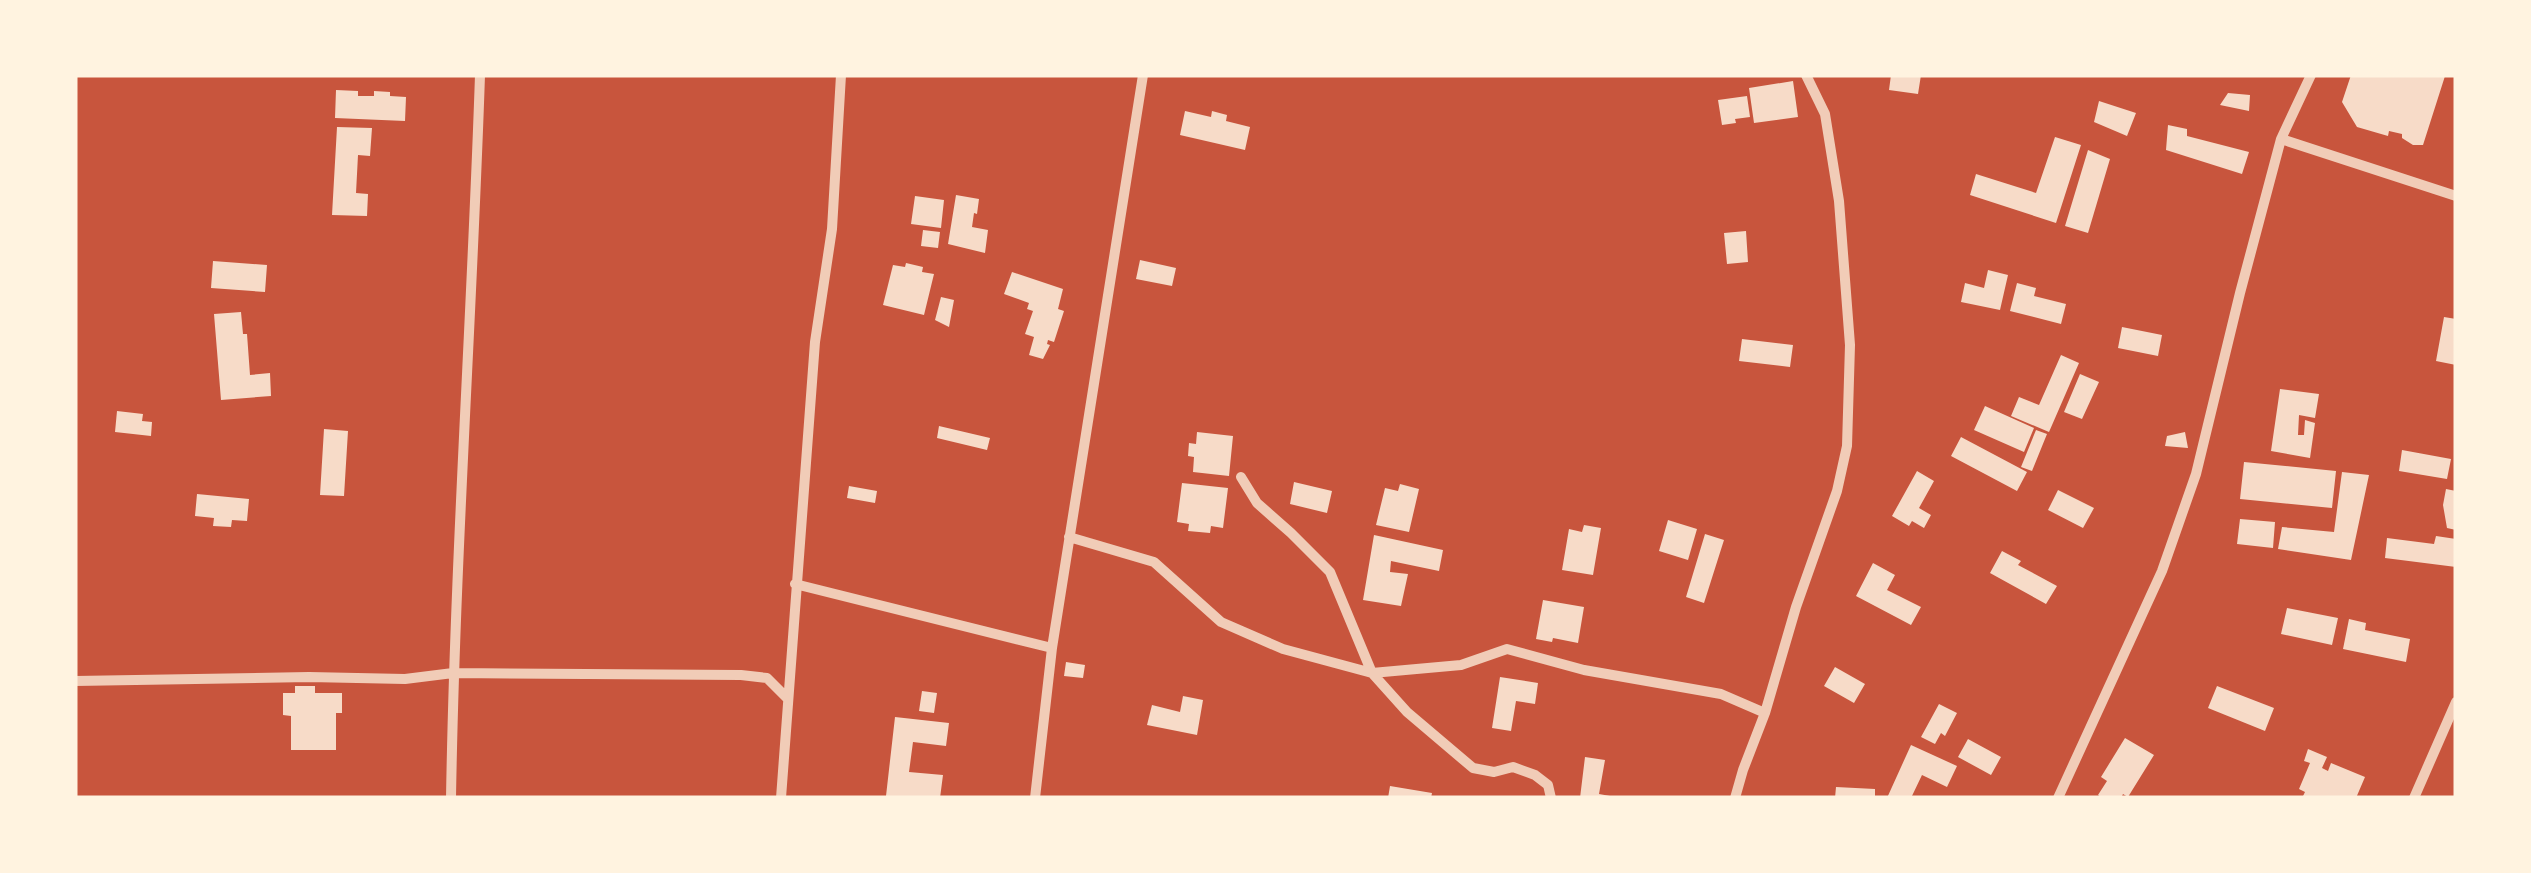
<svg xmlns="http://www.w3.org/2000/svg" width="2531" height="873" font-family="'Noto Sans',sans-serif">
	<rect width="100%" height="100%" fill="#c8553d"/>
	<!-- building -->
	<path fill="#f7dbc8" d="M1891,75h30l-3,19 -29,-4z
		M2351,75l94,1 -22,69h-10l-11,-7v-4l-13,-3 -1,5 -31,-9 -15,-25z
		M1793,81l5,36 -44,6 -5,-35z
		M336,90l22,1v5h16v-5l16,1v4l16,1 -1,24 -70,-3z
		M2228,93l22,2 -1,16 -29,-6z
		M1747,96l3,21 -15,2 1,4 -14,2 -4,-25z
		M2099,101l37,12 -9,23 -33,-14z
		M1185,111l26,6 1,-6 15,4 -1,6 24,6 -5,23 -65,-15z
		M2168,125l19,4v7l62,16 -7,22 -76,-24z
		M337,127l35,1 -2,28 -12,-1 -2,38 12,1 -1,22 -35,-1z
		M2055,137l26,8 -25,78 -86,-28 6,-21 60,19z
		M2088,150l22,9 -22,74 -23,-7z
		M956,195l23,4 -2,15 -3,-1 -2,14 16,3 -3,23 -37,-9z
		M915,196l29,4 -3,28 -30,-4z
		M923,230l17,2 -2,16 -17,-2z
		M1746,231l2,31 -21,2 -3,-31z
		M1140,260l36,8 -4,18 -36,-7z
		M213,261l54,4 -2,27 -54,-4z
		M906,263l17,4 -1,5 12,2 -10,41 -41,-10 10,-40 12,2z
		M1988,270l20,5 -8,35 -39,-8 4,-19 19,5z
		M1012,272l51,17 -5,20 6,2 -10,31 -6,-2 -1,4 3,1 -7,14 -14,-4 5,-18 -9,-3 8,-23 -6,-2 2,-6 -25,-9z
		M2017,283l19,5 -2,8 32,8 -5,20 -51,-13z
		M941,297l13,3 -5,27 -14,-7z
		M241,312l2,22h4l3,41 20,-2 1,23 -50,4 -7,-86z
		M2444,317l12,2v46l-20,-4z
		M2122,327l40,8 -4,21 -40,-8z
		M1742,339l51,6 -3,22 -51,-6z
		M2061,355l18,8 -30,69 -38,-16 8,-19 20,8z
		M2080,374l19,8 -17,37 -18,-7z
		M2280,389l39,5 -4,24 -16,-3 -1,20h6l1,-15 10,3 -5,35 -39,-7z
		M1985,406l49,22 -10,24 -50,-22z
		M117,411l26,3 -1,7 10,1 -1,14 -36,-4z
		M939,426l51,12 -3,12 -50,-12z
		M324,429l24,2 -4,65 -24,-1z
		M2036,430l11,4 -15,37 -11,-4z
		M1197,432l36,4 -4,40 -36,-4 1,-15 -6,-1 1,-13 7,1z
		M2185,432l3,16 -23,-2 2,-10z
		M1961,437l66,35 -10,19 -66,-35z
		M2402,450l49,9 -4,20 -48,-8z
		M2244,462l92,9 -4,37 -92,-9z
		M1917,471l17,10 -15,27 12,7 -7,13 -12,-7 -3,5 -17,-10z
		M2342,472l27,3 -18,85 -73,-11 4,-22 52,5z
		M1294,482l38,9 -5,22 -37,-9z
		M1182,483l46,5 -5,40 -12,-2 -1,7 -22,-2 1,-7 -12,-2z
		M1400,484l19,5 -10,43 -33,-7 9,-37 13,3z
		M849,486l28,5 -2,12 -28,-5z
		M2446,489l10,2v39l-9,-2 -4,-23z
		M2058,490l36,18 -11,20 -35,-18z
		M197,494l52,5 -2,22 -15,-1 -1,7 -18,-1 1,-8 -19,-2z
		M2240,519l35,3 -2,26 -36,-4z
		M1668,520l29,9 -9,31 -29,-9z
		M1584,525l17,3 -8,47 -31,-5 7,-41 13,3z
		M1705,534l19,6 -20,63 -18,-6z
		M1374,535l69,15 -4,21 -48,-10 -1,11 18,2 -7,32 -38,-6z
		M2436,536l20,3v28l-71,-9 2,-20 47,6z
		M2002,551l19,10 -3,4 39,21 -11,18 -56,-31z
		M1873,563l22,12 -8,15 34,17 -10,18 -55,-29z
		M1543,600l41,7 -6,36 -25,-5 -1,4 -16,-3z
		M2287,608l51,10 -6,27 -51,-11z
		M2349,619l17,4 -1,7 45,9 -4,23 -63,-13z
		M1066,662l19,3 -2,13 -19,-2z
		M1835,667l30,17 -11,19 -30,-17z
		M1500,677l38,6 -3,21 -19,-3 -5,30 -19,-3z
		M295,686h20v7h27v20h-6v37h-45v-34l-8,-1v-22h12z
		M2217,686l57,22 -9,23 -57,-23z
		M922,691l15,2 -3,20 -15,-2z
		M1183,696l20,4 -6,35 -50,-10 5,-20 28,7z
		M1939,704l18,9 -12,23 -4,-3 -6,11 -14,-7z
		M895,717l54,6 -3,23 -33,-4 -4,30 34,3 -3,23 -54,-2z
		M2125,738l29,17 -26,42 -5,-3 -2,4h-19l-4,-3 9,-14 -6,-4z
		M1968,739l33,18 -10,18 -33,-18z
		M1911,745l46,21 -10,21 -25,-12 -11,23h-24z
		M2308,749l19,8 -5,11 6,3 3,-8 34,14 -9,21h-54l3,-6 -6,-3 11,-26 -6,-2z
		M1585,757l20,3 -6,34 11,2v2h-30z
		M1390,786l42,7 -1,5h-43z
		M1836,787l39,2v9h-40z"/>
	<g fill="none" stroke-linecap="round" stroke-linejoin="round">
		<!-- minor -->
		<path stroke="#f1ccb7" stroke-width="10" d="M2281,139l175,57
			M1241,477l16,26 34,30 39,39 42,101 35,39 66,56 21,4 19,-5 22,8 13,10 3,13
			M1069,537l85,25 67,60 62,27 89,24 89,-8 46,-16 77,21 137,24 44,19
			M795,584l257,64
			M75,681l234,-4 96,2 48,-6 288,2 26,3 20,20
			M451,798c4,-241 21,-482 29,-723
			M781,798l34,-456 17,-113 9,-154
			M1035,798l17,-150 91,-573
			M1735,798l8,-28 22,-57 31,-106 41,-116 10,-45 3,-101 -11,-144 -14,-87 -19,-39
			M2058,798l104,-227 34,-97 44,-181 41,-154 30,-64
			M2414,798l42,-96"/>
	</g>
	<!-- border -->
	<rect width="2531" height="873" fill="none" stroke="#fff3e0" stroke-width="155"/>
</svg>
